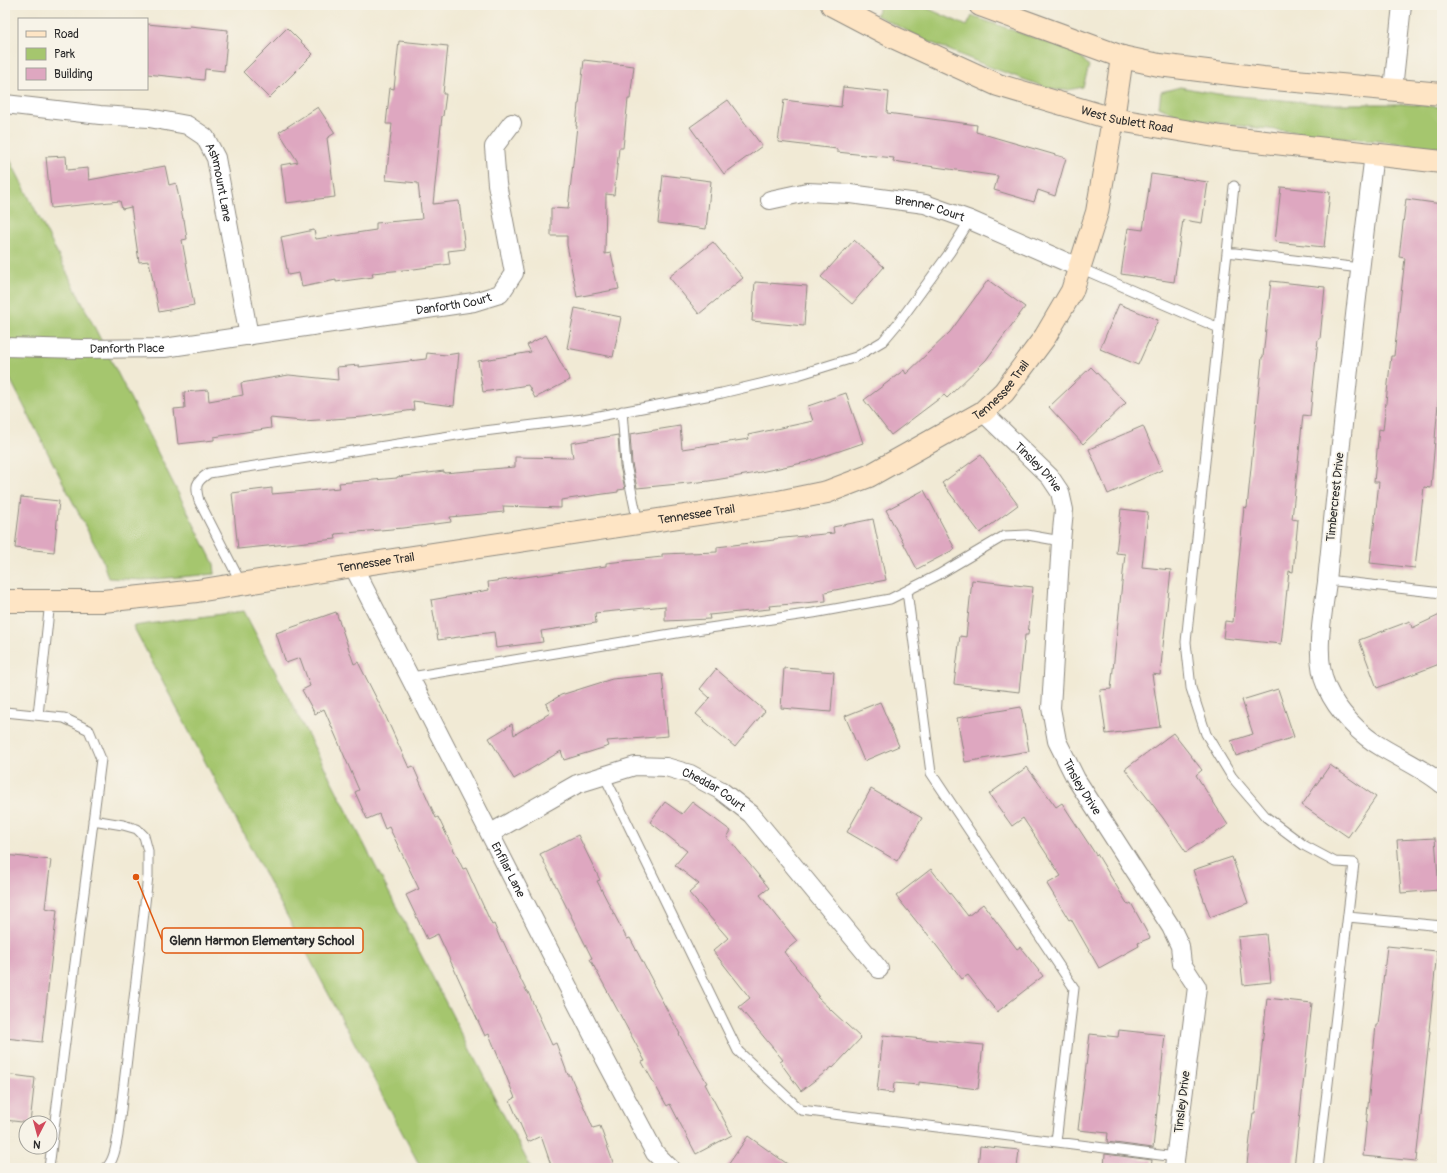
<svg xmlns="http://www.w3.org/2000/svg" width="1447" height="1173" font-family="Pangolin,sans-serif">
	<rect width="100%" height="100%" fill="#f7f3e8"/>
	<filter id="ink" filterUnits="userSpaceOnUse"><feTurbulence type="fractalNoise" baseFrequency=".025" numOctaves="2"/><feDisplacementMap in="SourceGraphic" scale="8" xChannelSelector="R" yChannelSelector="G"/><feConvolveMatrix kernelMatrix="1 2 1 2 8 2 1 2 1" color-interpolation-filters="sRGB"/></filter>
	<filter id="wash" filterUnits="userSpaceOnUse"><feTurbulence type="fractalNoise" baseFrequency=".012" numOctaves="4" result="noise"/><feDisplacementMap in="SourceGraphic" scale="16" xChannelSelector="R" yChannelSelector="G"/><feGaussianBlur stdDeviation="0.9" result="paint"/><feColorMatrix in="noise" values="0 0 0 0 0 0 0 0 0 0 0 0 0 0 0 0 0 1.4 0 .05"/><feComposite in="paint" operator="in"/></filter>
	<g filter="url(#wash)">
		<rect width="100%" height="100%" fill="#f1ead5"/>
		<!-- green -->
		<path fill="#a5c66e" stroke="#68784c" d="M880,5h40l47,21 5,-10 97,34 12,7 8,9 -6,21 -15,3h-12l-14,-4 -52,-19 -63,-26 -51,-26z
			M1180,87l38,7 106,10h79l39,3v41l-192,-21 -67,-9 -24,-11 2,-15z
			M5,150l209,414 1,10 -72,6 -35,-2 -6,-19 -97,-190z
			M244,611l287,557h-110l-288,-542z"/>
		<g id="blocks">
			<!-- building -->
			<path fill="#dea7c0" d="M147,24l42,4 1,-2 38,4 -4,41 -19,-2 -1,11 -57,-6z
				M287,28l26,26 -44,44 -26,-26z
				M399,41l49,5 -5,48h3l-3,22h-1l-9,88 26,-3 6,48 -17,2 2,13 -36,5 -42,4 1,4 -37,5v-2l-34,7 -3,-14 -11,2 -7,-38 33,-7 2,9 60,-9v-7l46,-4 -4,-36 -32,-3 6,-56h-6l4,-36 4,1z
				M584,60l50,6 -4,33h-2l-5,49h-4l-5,47 -8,-1 -1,60 6,-1 8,36 -42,8 -10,-52v-9h-16v-28l17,1 9,-83h-1l2,-22h1z
				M843,87l46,5 -2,21 90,12 -1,7 90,26 -11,38 -17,-6 -4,12 -40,-12 4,-14 -105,-15 1,-3 -57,-6v-3l-59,-7 6,-42 57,7z
				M728,100l34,46 -38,28 -34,-47z
				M318,107l17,26 -8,5 8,59 -49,6 -5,-38 17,-3 -19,-30z
				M66,156l1,14 21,-2 1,12 76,-14 4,19 7,-2 7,36h1l3,20 -5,1 12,65 -35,7 -10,-51 -10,1 -8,-55 -9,2 -2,-8 -69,7 -5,-51z
				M1151,174l57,8 -6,41 -19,-3 -9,62 -53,-8 7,-46 15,2z
				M663,175l48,6 -5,48 -48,-6z
				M1281,187l49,5 -6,55 -49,-5z
				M1406,199l36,5v187h-3l-8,97 -7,-1 -9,81 -45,-5 9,-81h-5l5,-53 4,1 8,-74h3l11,-98 -6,-1z
				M854,240l30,27 -32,37 -31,-27z
				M713,242l30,36 -44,36 -30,-37z
				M988,280l37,27 -39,53 -39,38 -3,-3 -53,40 -27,-35 40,-30 2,4 44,-42z
				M1271,281l54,6 -5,52h-2l-8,77 -7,-1 -11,104 6,1 -5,52 -4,-1 -8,73 -58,-6 2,-17 8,1 11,-115 3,1 15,-151h1z
				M755,282l52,4 -3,40 -52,-5z
				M1119,304l39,16 -20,45 -38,-16z
				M575,308l46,9 -8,40 -46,-9z
				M546,335l24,45 -35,18 -7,-13 -45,7 -5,-31 53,-9 -4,-7z
				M427,353l19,2 13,-2 -5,53 -41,-5 1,9 -51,7 -60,4 -33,-3 1,10 -57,9v3l-36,4 -4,-35 11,-1 -1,-16 24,-2 1,11 34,-6 -2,-12 48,-8 49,5 -1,-13 22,-2v2l67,-8z
				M1091,367l35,36 -43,41 -34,-37z
				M846,393l17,50 -56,19 -56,12 -42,7 -72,7 -5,-24 -2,-30 50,-8 2,23 67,-10 -1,-4 65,-14 -5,-15z
				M1143,426l19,44 -54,24 -19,-45z
				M618,435l2,31 5,23 -7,1v2l-57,8v8l-58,-2 1,6 -54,5 1,5 -48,6 -68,6 1,5 -98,10 -6,-56 40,-5v6l68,-6 -1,-5 58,-5v-1l47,-6v2l71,-6v-10l58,1 -2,-15z
				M981,455l37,50 -38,28 -38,-50z
				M924,490l31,59 -38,20 -31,-59z
				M21,497l38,4 -5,51 -39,-4z
				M1121,509l27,3 -6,55 29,3 -11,105 -8,-1 8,53 -54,7 -6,-44 11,-1 14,-135 -9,-1z
				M873,519l13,61 -61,12 1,9 -57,5 1,3 -61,6 1,4 -45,2v-15l-70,7 1,10 -55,8 2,11 -47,6 -2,-16 -56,8 -7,-40 58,-10 -1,-8 118,-16v-3l56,-6v-3l55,-2v-5l57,-7v-1l60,-6 -1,-6z
				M972,580l61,7 -5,48h-3l-6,57 -65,-8 6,-48 6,1z
				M336,612l18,52 4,-2 27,53 24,53 4,-2 23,52 2,-1 25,52 3,-1 26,57 2,-1 7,17h2l16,35 8,16h1l24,53 4,-2 12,32h2l23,53 7,-2 15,42h-63l-11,-32 -13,6 -18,-41 5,-3 -26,-64 -4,2 -47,-102 -11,5 -21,-44 13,-6 -30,-62 -4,2 -6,-15 -12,5 -12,-27 4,-2 -35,-81 -9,5 -13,-24 8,-4 -10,-28 -14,5 -10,-30z
				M1442,614v49l-65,25 -18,-48 51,-19 2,7z
				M784,668l50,4 -3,40 -50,-4z
				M716,669l49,42 -30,36 -39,-33 14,-16 -10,-9z
				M662,674l6,62 -61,5 2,5 -45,14 -3,-9 -47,28 -25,-41 23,-14 2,11 36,-22 -4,-9 15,-9 51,-16z
				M1278,689l16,48 -58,19 -5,-15 22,-7 -11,-34z
				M880,702l19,44 -35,15 -19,-45z
				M1021,707l8,44 -64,11 -8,-44z
				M1173,733l29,37 -6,5 32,50 -42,27 -23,-34 -38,-49z
				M1330,765l46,32 -28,40 -46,-32z
				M1027,767l29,40 6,-4 34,52 1,-1 31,51 3,-2 19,35 -12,5 1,3 -40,22 -28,-49 -2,1 -22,-36 14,-8 -38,-58 -11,8 -23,-32z
				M871,789l51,29 -25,43 -50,-29z
				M665,802l17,12 10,-12 39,29 -4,6 42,51 -9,7 37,46 -13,11 35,44 -2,1 44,41 -28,30 -1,-1 -31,24 -21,-29 3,-2 -44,-53 11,-9 -37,-47 15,-13 -39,-45 10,-9 -24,-19 12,-14 -37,-29z
				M578,835l22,45 -3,1 30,58 3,-1 23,44h-1l28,52h-1l28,49 -2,1 27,51 -36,19 -26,-50 -3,2 -25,-44 3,-1 -55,-102 2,-1 -52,-104z
				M1435,838l4,52 -38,3 -4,-53z
				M5,855l46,5 -6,48 12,2 -15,132 -37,-4z
				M1232,857l16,46 -38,14 -17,-47z
				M931,869l37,47 15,-12 34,45 3,-2 23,29 -46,36 -29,-37 -6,4 -36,-47h-1l-29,-36z
				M1266,934l5,48 -28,3 -5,-48z
				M1387,946l50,5 -8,80h1l-14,130 -53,-5 13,-131h2z
				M1267,998l45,5 -18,165h-14l-33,-4 6,-51h2z
				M1119,1030l46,5 -12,113 -46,-6 1,-9 -30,-3 12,-96 28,3z
				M883,1035l100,10 -5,44 -59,-7v3l-25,-2 -1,10 -16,-2z
				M5,1074l30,4 -5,45 -25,-3z
				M748,1136l45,32h-67z
				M980,1146l39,4 -2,18h-39z
				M1105,1154l47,6 -1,8h-47z"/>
		</g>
	</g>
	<g filter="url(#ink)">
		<use href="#blocks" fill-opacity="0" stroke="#8e8a80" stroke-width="1"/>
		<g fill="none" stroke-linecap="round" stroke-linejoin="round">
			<!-- lane casing -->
			<g stroke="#8e8a80" stroke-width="11">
				<path id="lane" d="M1234,186l-48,456 5,46 15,46 26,43 34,40 39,29 30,16 19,1 -36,305
					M1227,252l133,16
					M1080,268l139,60
					M622,411l4,54 12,58
					M1327,580l115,13
					M241,583l-42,-82c-4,-15 -4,-19 10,-28l267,-41 107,-13 139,-26 76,-18 58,-18 27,-16 16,-19 51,-70 20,-32
					M907,591l24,182 143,215 -18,154
					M411,677l278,-46 124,-18 77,-14 48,-24 66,-39 23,-1 34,6
					M5,712l59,6 25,12 12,29 -52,409
					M38,715l12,-114
					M604,775l134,276 63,59 375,47
					M93,820l30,5 14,4 7,7 4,15v25l-6,54 -24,205c-2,11 -4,26 -12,33
					M1348,917l94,9"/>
			</g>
			<!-- street casing -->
			<g stroke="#8e8a80" stroke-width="20">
				<g id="street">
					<path d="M1393,89l9,-84"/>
					<path id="s1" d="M5,104l95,11 49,3 38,7 18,12 11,21 33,178"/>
					<path d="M1374,154c-16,129 -30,258 -43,386 -1,14 -3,28 -4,42 -4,31 -14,76 0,106 10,23 34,48 56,60 20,12 41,21 59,36"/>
					<path id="s2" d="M770,200l37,-8 43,2 75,10 45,16 110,48"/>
					<path id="s3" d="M5,347l77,2 82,-1 310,-46 26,-8 14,-21 -17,-89 -3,-37 18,-24"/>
					<path id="s4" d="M983,412l67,65 10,15 4,18 -3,31 -10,167 6,33 19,38 95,148 9,19 2,18 15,23 -23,181"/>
					<path id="s5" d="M353,566l252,493 50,94 15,15"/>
					<path id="s6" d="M491,833l86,-49 58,-18 31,1 24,7 30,16 31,24 128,155"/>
				</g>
			</g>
			<!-- secondary casing -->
			<g stroke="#8e8a80" stroke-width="24">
				<g id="secondary">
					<path id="s7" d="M832,5l61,32 105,48 115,34 108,18 221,25"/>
					<path d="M980,5l142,52 37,8 104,13 179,16"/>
					<path id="s8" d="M5,601h98l94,-10 156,-25 425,-64 49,-10 42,-16 114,-64 21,-20 41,-55 27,-46 25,-79 16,-93 9,-62"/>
				</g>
			</g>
			<!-- lane -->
			<use href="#lane" stroke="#fff" stroke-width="9"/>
			<!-- street -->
			<use href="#street" stroke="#fff" stroke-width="18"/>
			<!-- secondary -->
			<use href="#secondary" stroke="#fee5c5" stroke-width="22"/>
		</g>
	</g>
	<g text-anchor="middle" stroke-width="3.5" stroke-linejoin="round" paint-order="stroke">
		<!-- street labels -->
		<g font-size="12" fill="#2b2b2b" stroke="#f7f3e8">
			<text dy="4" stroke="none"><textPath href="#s7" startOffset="318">West Sublett Road</textPath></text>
			<text dy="4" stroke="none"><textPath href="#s1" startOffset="253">Ashmount Lane</textPath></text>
			<text dy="4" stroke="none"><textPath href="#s2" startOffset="162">Brenner Court</textPath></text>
			<text dy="4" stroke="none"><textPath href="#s3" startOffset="452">Danforth Court</textPath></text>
			<text dy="4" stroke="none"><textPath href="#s3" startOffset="122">Danforth Place</textPath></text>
			<text dy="4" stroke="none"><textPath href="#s8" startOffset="1034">Tennessee Trail</textPath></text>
			<text dy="4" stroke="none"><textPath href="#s4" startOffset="78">Tinsley Drive</textPath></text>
			<text transform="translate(1335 497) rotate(-84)" y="4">Timbercrest Drive</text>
			<text dy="4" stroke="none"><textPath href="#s8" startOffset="698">Tennessee Trail</textPath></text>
			<text dy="4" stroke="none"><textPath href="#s8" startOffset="374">Tennessee Trail</textPath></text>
			<text dy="4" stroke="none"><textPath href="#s4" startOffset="414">Tinsley Drive</textPath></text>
			<text dy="4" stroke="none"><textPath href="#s6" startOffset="244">Cheddar Court</textPath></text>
			<text dy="4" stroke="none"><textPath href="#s5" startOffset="341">Enfilar Lane</textPath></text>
			<text transform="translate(1182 1102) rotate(-83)" y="4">Tinsley Drive</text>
		</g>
	</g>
	<!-- callouts -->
	<path fill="none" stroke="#df570e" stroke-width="1.5" d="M136 877L162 940"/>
	<circle fill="#df570e" stroke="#f7f3e8" stroke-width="1.5" cx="136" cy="877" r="4"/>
	<rect fill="#f7f3e8" stroke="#df570e" stroke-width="1.5" x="162" y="928" width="201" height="25" rx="4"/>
	<g font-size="13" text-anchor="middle" font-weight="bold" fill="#2b2b2b">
		<text x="262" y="945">Glenn Harmon Elementary School</text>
	</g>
	<!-- margin -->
	<rect width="1447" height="1173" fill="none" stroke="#f7f3e8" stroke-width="20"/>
	<!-- legend -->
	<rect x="18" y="18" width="130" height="72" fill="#f7f3e8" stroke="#a5a39c"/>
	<rect x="26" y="31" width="20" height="6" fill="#fee5c5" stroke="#a5a39c"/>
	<text x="54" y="38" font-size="12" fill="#2b2b2b">Road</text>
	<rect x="26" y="48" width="20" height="12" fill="#a5c66e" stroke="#a5a39c"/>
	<text x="54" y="58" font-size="12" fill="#2b2b2b">Park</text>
	<rect x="26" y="68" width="20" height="12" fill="#dea7c0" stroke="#a5a39c"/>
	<text x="54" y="78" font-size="12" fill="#2b2b2b">Building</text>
	<!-- north arrow -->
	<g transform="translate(38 1135) rotate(186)"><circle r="19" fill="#f7f3e8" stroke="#a5a39c"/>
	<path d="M0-3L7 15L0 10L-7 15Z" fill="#d1495b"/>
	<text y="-6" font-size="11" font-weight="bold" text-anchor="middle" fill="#2b2b2b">N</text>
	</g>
</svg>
